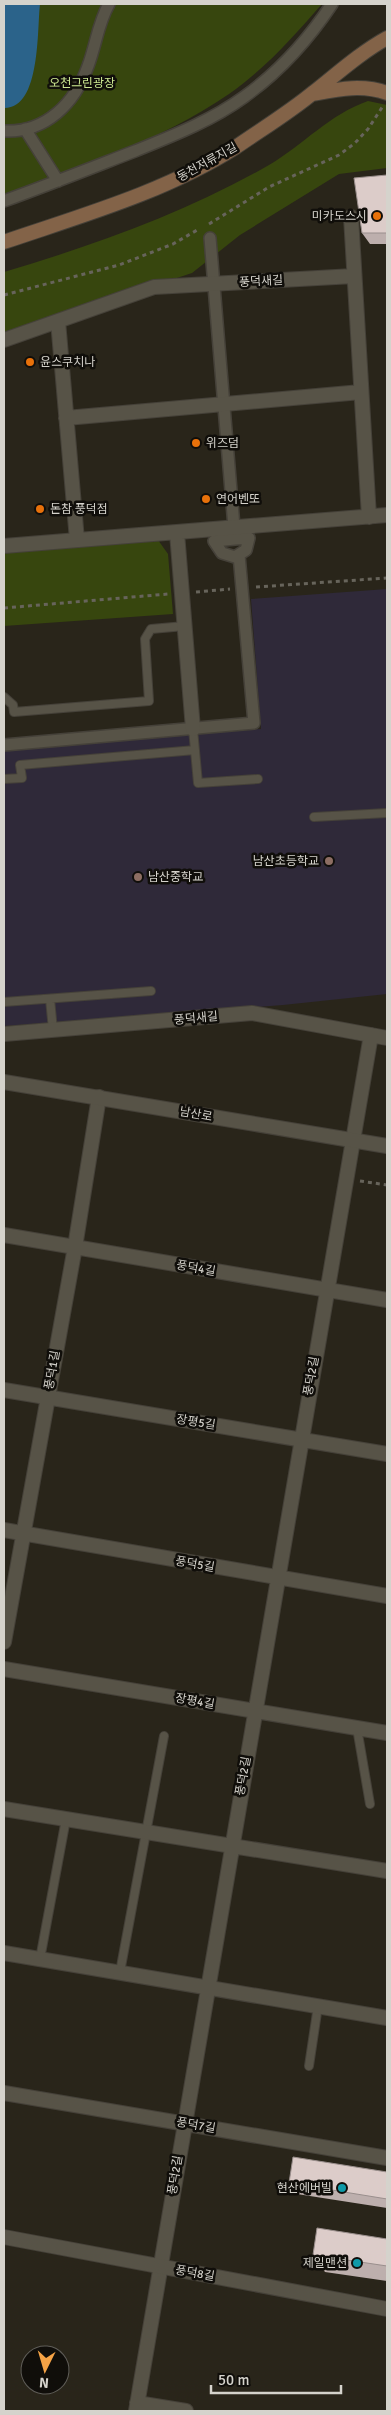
<svg xmlns="http://www.w3.org/2000/svg" width="391" height="2415" font-family="Signika,'Noto Sans KR',sans-serif">
	<rect width="100%" height="100%" fill="#29251a"/>
	<!-- education -->
	<path fill="#2f2939" d="M387,589v405l-104,11 -279,21v-277l257,-20 -10,-130z"/>
	<!-- green -->
	<path fill="#37460e" d="M4,4h318c-28,32 -57,65 -93,90 -71,48 -145,72 -225,100z
		M368,101l19,4v63l-48,6 -99,61 -48,38 -188,62v-63c91,-27 183,-60 265,-107 34,-20 61,-51 99,-64z
		M158,540l10,14 5,60 -169,12v-76z"/>
	<!-- water -->
	<path fill="#2b638a" d="M4,4h36c-3,25 1,105 -36,104z"/>
	<g fill="none" stroke-linecap="round" stroke-linejoin="round">
		<!-- service casing -->
		<g stroke="#454139" stroke-width="10">
			<path id="service" d="M4,697l9,8 1,7 135,-11 -4,-62 6,-10 34,-3
				M193,729l5,54 60,-4
				M4,779l18,-1 -2,-13 175,-15
				M314,817l73,-4
				M50,999l3,31
				M4,1002l147,-11
				M357,1728l13,76
				M40,1959l26,-140
				M120,1972l44,-236
				M309,2066l9,-60"/>
		</g>
		<!-- pedestrian casing -->
		<g stroke="#454139" stroke-width="14">
			<path id="pedestrian" d="M25,129l33,52
				M4,131c42,2 71,-28 84,-65 8,-21 10,-43 21,-62
				M4,201c44,-16 87,-33 131,-50 37,-15 76,-30 109,-54 35,-25 64,-57 88,-93
				M210,238l25,301 14,-1 -3,12 -11,7 -13,-4 -8,-12 21,-2
				M4,745l250,-22 -15,-168"/>
		</g>
		<!-- minor casing -->
		<g stroke="#454139" stroke-width="16">
			<path id="minor" d="M351,217l18,300
				M58,321l19,219
				M4,340l150,-53 200,-11
				M66,418l295,-26
				M177,533l16,196
				M4,546l383,-31
				M4,1034l248,-21 135,25
				M4,1235l383,65
				M4,1390l383,64
				M4,1530l383,66
				M4,1642l71,-395 24,-150
				M4,1669l383,64
				M4,1809l383,62
				M4,1953l383,65
				M4,2093l383,65
				M137,2403l49,8
				M136,2411l235,-1376"/>
		</g>
		<!-- tertiary casing -->
		<g stroke="#454139" stroke-width="16">
			<path id="tertiary" d="M4,1082l383,64
				M4,2237l383,72"/>
		</g>
		<!-- secondary casing -->
		<g stroke="#454139" stroke-width="16">
			<path id="secondary" d="M313,94c26,-5 49,-10 74,-1
				M4,242c79,-27 161,-50 232,-95 26,-18 54,-35 78,-55 24,-19 46,-39 73,-54"/>
		</g>
		<!-- path -->
		<path stroke="#67645b" stroke-width="3" stroke-dasharray="4 4" stroke-linecap="butt" d="M209,224l60,-37 70,-32 16,-12 13,-14 15,-23
			M4,295l115,-30 54,-21 26,-15
			M256,587l131,-9
			M196,592l34,-3
			M4,608l164,-14
			M360,1181l27,4"/>
		<!-- service -->
		<use href="#service" stroke="#575347" stroke-width="8"/>
		<!-- pedestrian -->
		<use href="#pedestrian" stroke="#575347" stroke-width="11"/>
		<!-- minor -->
		<use href="#minor" stroke="#575347" stroke-width="14"/>
		<!-- tertiary -->
		<use href="#tertiary" stroke="#575347" stroke-width="14"/>
		<!-- secondary -->
		<use href="#secondary" stroke="#836348" stroke-width="14"/>
	</g>
	<!-- wall -->
	<path fill="#bdafad" d="M387,175v69h-17l-8,-11z
		M387,2172v36l-90,-14 -8,-11z
		M387,2239v42l-62,-9 -12,-17z"/>
	<!-- building -->
	<path fill="#dcccc9" stroke="#9a8f8d" d="M387,175v58h-25l-8,-55z
		M293,2157l94,15v27l-98,-16z
		M317,2228l70,11v27l-74,-11z"/>
	<!-- markers -->
	<g fill="#e8710a" stroke="#100e0a" stroke-width="2">
		<circle cx="377" cy="216" r="5"/>
		<circle cx="30" cy="362" r="5"/>
		<circle cx="196" cy="443" r="5"/>
		<circle cx="206" cy="499" r="5"/>
		<circle cx="40" cy="509" r="5"/>
	</g>
	<g fill="#8d6e63" stroke="#100e0a" stroke-width="2">
		<circle cx="329" cy="861" r="5"/>
		<circle cx="138" cy="877" r="5"/>
	</g>
	<g fill="#0f9aa8" stroke="#100e0a" stroke-width="2">
		<circle cx="342" cy="2188" r="5"/>
		<circle cx="357" cy="2263" r="5"/>
	</g>
	<g text-anchor="middle" stroke-width="5" stroke-linejoin="round" paint-order="stroke">
		<!-- park labels -->
		<g font-size="12" fill="#cce891" stroke="#100e0a">
			<text x="82" y="87">오천그린광장</text>
		</g>
		<!-- street labels -->
		<g font-size="12" fill="#d5d3cc" stroke="#100e0a">
			<text transform="translate(207 162) rotate(-29)" y="4">동천저류지길</text>
			<text transform="translate(261 281) rotate(-3)" y="4">풍덕새길</text>
			<text transform="translate(196 1018) rotate(-5)" y="4">풍덕새길</text>
			<text transform="translate(196 1114) rotate(10)" y="4">남산로</text>
			<text transform="translate(196 1268) rotate(10)" y="4">풍덕4길</text>
			<text transform="translate(52 1370) rotate(-80)" y="4">풍덕1길</text>
			<text transform="translate(311 1376) rotate(-80)" y="4">풍덕2길</text>
			<text transform="translate(196 1422) rotate(9)" y="4">장평5길</text>
			<text transform="translate(195 1564) rotate(10)" y="4">풍덕5길</text>
			<text transform="translate(195 1701) rotate(10)" y="4">장평4길</text>
			<text transform="translate(243 1776) rotate(-80)" y="4">풍덕2길</text>
			<text transform="translate(196 2125) rotate(10)" y="4">풍덕7길</text>
			<text transform="translate(175 2175) rotate(-81)" y="4">풍덕2길</text>
			<text transform="translate(195 2273) rotate(10)" y="4">풍덕8길</text>
		</g>
		<!-- poi labels -->
		<g font-size="12" fill="#d5d3cc" stroke="#100e0a" text-anchor="start">
			<text x="367" y="220" text-anchor="end">미카도스시</text>
			<text x="40" y="366">윤스쿠치나</text>
			<text x="206" y="447">위즈덤</text>
			<text x="216" y="503">연어벤또</text>
			<text x="50" y="513">돈참 풍덕점</text>
			<text x="319" y="865" text-anchor="end">남산초등학교</text>
			<text x="148" y="881">남산중학교</text>
			<text x="332" y="2192" text-anchor="end">현산에버빌</text>
			<text x="347" y="2267" text-anchor="end">제일맨션</text>
		</g>
	</g>
	<!-- border -->
	<rect width="391" height="2415" fill="none" stroke="#d5d3cc" stroke-width="10"/>
	<!-- north arrow -->
	<g transform="translate(45 2370) rotate(185)"><circle r="24" fill="#100e0a" stroke="#5f5d58"/>
	<path d="M0-4L9 19L0 12L-9 19Z" fill="#f5a346"/>
	<text y="-8" font-size="14" font-weight="bold" text-anchor="middle" fill="#d5d3cc">N</text>
	</g>
	<!-- scale -->
	<path d="M211 2385v8h130v-8" fill="none" stroke="#d5d3cc" stroke-width="2.5"/>
	<text x="218" y="2385" font-size="15" fill="#d5d3cc" stroke="#100e0a" stroke-width="4" paint-order="stroke">50 m</text>
</svg>
